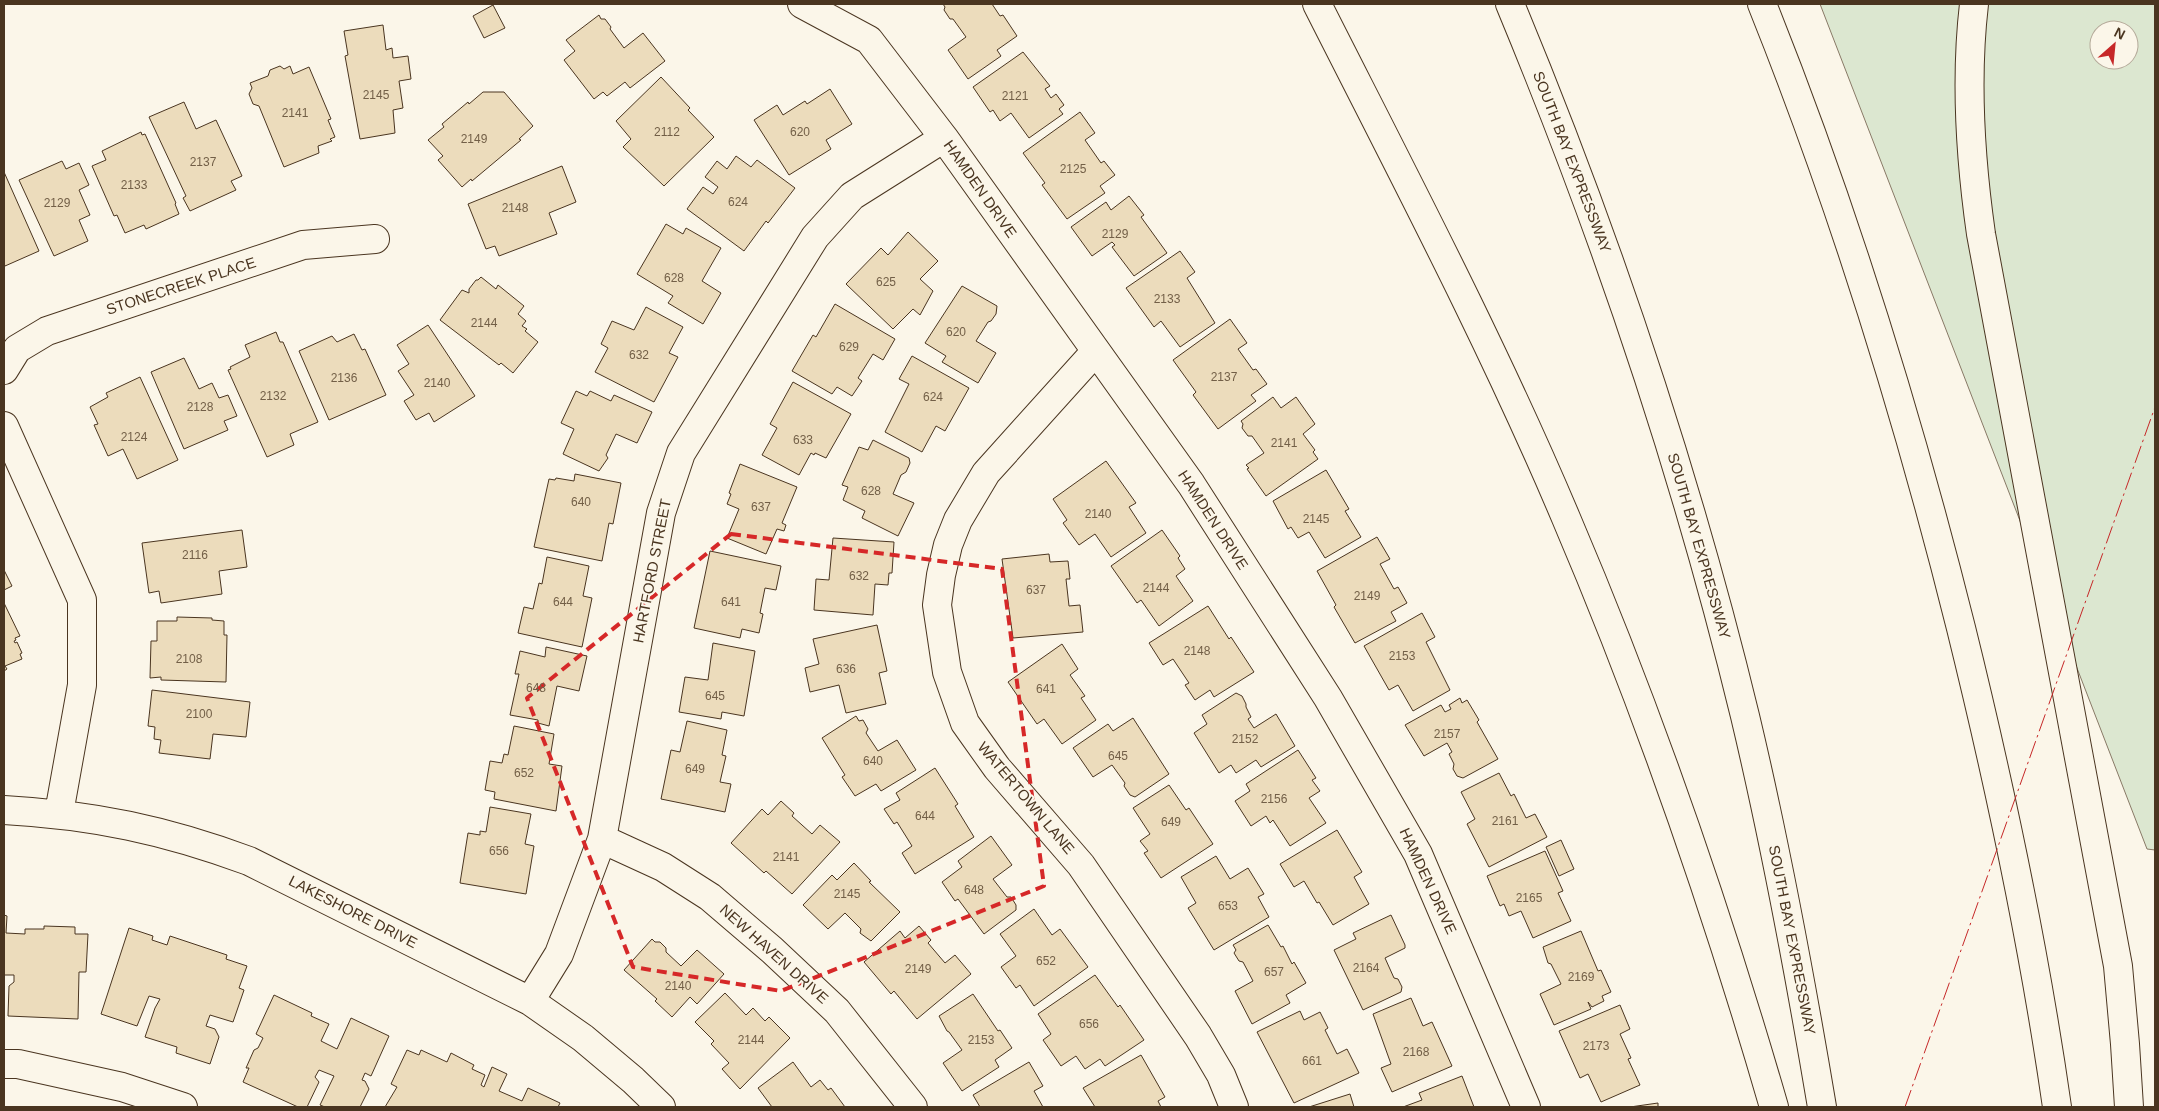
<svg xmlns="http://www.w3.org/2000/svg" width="2159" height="1111" font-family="Arial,sans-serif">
	<rect width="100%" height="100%" fill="#fbf6e9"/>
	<!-- green -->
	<path fill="#dce7d0" stroke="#887966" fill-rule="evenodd" d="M1820,4h335v846l-8,-1zM2099,30h30v30h-30z"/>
	<!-- building -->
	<path fill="#ecdcbc" stroke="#4a3520" d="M943,4h49l8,12 3,-1 14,21 -20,14 4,6 -33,23 -20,-29 18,-13 -13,-18h-3l-6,-9 1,-3z
		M493,5l12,23 -21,10 -11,-22z
		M599,15l2,4h4l6,8 -1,2 14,19 19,-15 22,28 -35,27 -5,-6 -18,14 -4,-4 -9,7 -30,-39 11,-9 -9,-11z
		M383,25l3,25 6,-2 1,10 15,-2 3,23 -12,2 4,27 -10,2 2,23 -35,6 -15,-83 3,-1 -4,-24z
		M1023,52l27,34 -5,3 6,9 5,-4 8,11 -5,4 4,5 -34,24 -18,-25 -11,8 -7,-11 -3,2 -17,-25z
		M280,66l4,3 6,-3 3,8 16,-7 22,52 -3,1 7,17 -5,2 2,2 -14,5 1,7 -35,14 -25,-61 -6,-2 -4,-10 3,-6 -2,-5 18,-7 2,-6z
		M661,77l29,31 -2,2 26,27 -50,49 -41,-39 8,-8 -15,-18z
		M830,89l22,35 -26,16 5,9 -42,26 -35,-55 23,-15 6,10 22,-14 2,3z
		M483,92h21l29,34 -14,13 2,1 -49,41 -1,-2 -9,8 -24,-27 5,-4 -15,-16 16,-13 -2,-3 26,-22 1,2z
		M184,102l12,27 20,-9 26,56 -11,5 5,9 -46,21 -7,-13 3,-2 -37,-79z
		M1080,112l15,21 -10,7 16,23 3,-2 11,14 -15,11 5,7 -38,26 -25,-34 3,-2 -22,-30z
		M141,132l1,3 3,-1 31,69 -1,1 4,10 -33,15 -2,-4 -19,8 -8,-18 -3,1 -22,-50 14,-6 -4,-9z
		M736,156l15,11 6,-7 38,28 -27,35 -2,-2 -22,30 -57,-42 16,-22 10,7 5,-7 -13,-10 12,-16 10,8z
		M62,161l4,8 13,-6 10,22 -10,5 11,25 -11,5 9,21 -34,15 -35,-76z
		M562,166l14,36 -27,11 8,21 -58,22 -4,-10 -9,3 -18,-45z
		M4,172l35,79 -34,15 -1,-3z
		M1129,196l15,19 -3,2 26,36 -33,23 -22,-29 3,-2 -3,-3 -20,14 -21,-29 35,-25 5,8z
		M666,224l17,10 3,-6 35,20 -19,33 19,12 -18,31 -35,-21 5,-7 -36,-22z
		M908,232l30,29 -18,18 13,12 -13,24 -7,-6 -20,20 -47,-45 35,-36 7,7z
		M1180,251l15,21 -8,6 28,45 -35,24 -19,-26 -7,6 -28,-39z
		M481,277l15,12 2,-4 26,21 -6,8 8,7 -4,5 5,3 -2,2 13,11 -25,31 -12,-10 -2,2 -59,-45 22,-30 7,3v-4l7,-9h2z
		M962,286l35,20 -1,8 -5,7 -3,1 -12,19 20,12 -18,30 -36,-21 4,-6 -21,-13z
		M835,304l60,35 -12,21 -10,-6 -15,24 4,3 -10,15 -15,-9 -5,7 -40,-23 21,-36 3,2z
		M646,307l37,20 -14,26 9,4 -24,45 -59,-30 13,-24 -7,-4 11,-23 22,9z
		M1230,319l17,24 -9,6 15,21 3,-1 11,15 -16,11 5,6 -38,28 -25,-34 3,-3 -23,-32z
		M428,325l47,71 -41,26 -5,-9 -13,7 -12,-19 10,-6 -16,-24 11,-7 -12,-19z
		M276,332l4,10h3l35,80 -28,12 4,11 -27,12 -39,-87 3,-1 -1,-2 20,-10 -5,-12z
		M354,334l8,16 3,-1 21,46 -57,25 -30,-69 33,-15 5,6z
		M912,356l57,32 -24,43 -9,-5 -14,26 -37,-20 24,-48 -10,-5z
		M184,358l15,31 13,-6 7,15 9,-3 9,21 -13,5 4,9 -44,19 -33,-77z
		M140,377l38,83 -41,19 -14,-30 -15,7 -14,-31 4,-1 -8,-17 18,-10 -2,-4z
		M793,382l58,32 -25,44 -11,-5 -1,2 -3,-2 -12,22 -37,-20 15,-27 -7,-4z
		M576,391l11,5 3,-5 21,10 3,-6 38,17 -15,31 -21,-9 -10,21 2,3 -9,13 -36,-17 11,-25 -13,-6z
		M1273,397l8,11 15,-11 19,27 -12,10 12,16 -2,2 5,7 -52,37 -19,-27 2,-1 -3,-3 18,-12 -12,-17h-4l-6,-8 1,-4 -2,-3z
		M873,440l36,18 1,5 -4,9 -5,3 -8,19 21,9 -16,33 -36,-18 3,-7 -22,-11 5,-13 -6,-2 17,-38 9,3z
		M1106,461l30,42 -7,4 17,26 -35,24 -16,-23 -16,11 -16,-22 4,-3 -14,-21z
		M740,464l57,23 -15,36 4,2 -2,6 -7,-2 -11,25 -39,-16 12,-29 -12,-5 4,-10 -2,-1z
		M1326,470l23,39 -4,2 16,26 -36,21 -16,-26 -11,6 -7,-11 -3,2 -15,-28z
		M575,474l46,9 -8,41 -4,-1 -7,38 -68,-14 15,-68 6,1 1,-2 18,3z
		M242,530l5,37 -28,4 3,23 -61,9 -2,-12 -10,2 -7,-50z
		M1162,530l18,26 -2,2 7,11 -9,7 17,25 -34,25 -18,-26 -4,3 -26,-37z
		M1377,537l13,22 -10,5 14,25 4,-2 9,16 -16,9 5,9 -41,22 -21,-36 2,-2 -19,-34z
		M833,538l61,4 -2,31h-3l-1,12 -13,-1 -2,31 -59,-5 2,-31 13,1z
		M710,551l71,15 -5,24 -11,-2 -5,25 3,1 -4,19 -17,-4 -2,9 -46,-10z
		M1049,554l1,8 18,-1 2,18h-4l3,27 11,-1 3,27 -70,6 -11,-79z
		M547,557l42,9 -6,30 9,2 -10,49 -64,-14 6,-26 9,2 6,-26 3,1z
		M4,570l8,16 -8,4z
		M4,603l16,33 -5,2 1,2 -2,1 1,2 2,-1 5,11 -2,1 2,5 -17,7 2,3 -3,2z
		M1208,606l21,33 2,-2 23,35 -40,25 -4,-7 -15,10 -10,-15 4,-2 -16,-24 -10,6 -14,-22z
		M1422,613l13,24 -9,5 24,48 -37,21 -15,-26 -9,5 -25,-44z
		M177,617l35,1v2l12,1v14h3l-1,47 -65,-2v-3l-11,1 1,-37h6v-20h20z
		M877,625l10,46 -8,2 7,31 -40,9 -7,-28 -29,7 -5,-24 14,-4 -6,-25z
		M713,643l42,8 -11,65 -22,-4 -1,7 -42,-7 6,-35 23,3z
		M1062,644l16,25 -8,6 15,21 -4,2 15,22 -34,24 -18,-25 -7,5 -29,-42z
		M546,647l41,9 -8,35 -22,-5 -8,40 -11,-3v-3l-28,-5 9,-41h-4l5,-23 25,6z
		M152,690l98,12 -4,35 -33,-3 -3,25 -51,-6 2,-13 -7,-1 1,-12 -7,-1z
		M1236,693l6,3 4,8v3l5,10 -3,2 6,9 22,-14 19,32 -34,21 -5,-7 -20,13 -5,-8 -12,8 -25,-40 13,-9 -5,-9z
		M1460,698l2,5 5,-3 12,20 -2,2 21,37 -35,19 -6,-2 -4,-7 1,-5 -5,-10 3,-2 -5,-9 -23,13 -19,-31 36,-20 4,7 6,-3 -2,-4z
		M856,716l3,5 4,-1 5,9 -2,4 12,18 19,-11 19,30 -35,21 -5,-7 -21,12 -13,-19 3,-2 -23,-37z
		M1133,718l36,56 -34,23 -5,-2 -6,-9 1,-3 -13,-18 -19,12 -20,-29 35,-24 5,7z
		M687,721l40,9 -5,25 4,1 -6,26 11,2 -6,28 -64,-13 10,-49 9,2z
		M514,726l40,8 -5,30 13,2 -6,45 -62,-12 1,-7 -10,-2 5,-29 12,2 2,-9 4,1z
		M1298,750l18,28 -4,2 8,11 -11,7 17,25 -36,23 -17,-26 -3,3 -4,-7 -15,10 -16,-25 15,-10 -4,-7z
		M935,768l23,36 -3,2 19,31 -59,37 -13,-21 10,-7 -15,-24 -3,2 -10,-15 16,-9 -4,-7z
		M1499,773l12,23 3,-2 12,24 9,-4 12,23 -58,30 -22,-43 8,-5 -14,-27z
		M1169,785l17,25 3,-2 24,36 -52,34 -17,-25 4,-2 -8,-10 10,-7 -17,-26z
		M781,801l13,12 -2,3 20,18 8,-9 20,17 -48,52 -26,-23 -2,2 -33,-30 31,-34 6,6z
		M490,807l41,7 -6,30 9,2 -8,48 -66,-11 8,-50 12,2v-4l6,1z
		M1337,830l25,42 -8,5 15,27 -36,21 -14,-23 -2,1 -13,-22 -10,6 -14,-23z
		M991,836l21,29 -19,14 14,18h4l5,8v5l-32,24 -26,-35 -3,2 -13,-19 20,-15 -4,-6z
		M1561,840l13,29 -15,7 -13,-29z
		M1545,851l18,40 -5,2 13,28 -38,17 -12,-27 -12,5 -5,-12 -4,2 -13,-30z
		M1216,856l14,23 18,-11 16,26 -6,3 11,20 -55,33 -26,-42 8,-5 -15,-26z
		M854,863l17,18 -2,1 31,30 -29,29 -11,-8 1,-4 -16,-16 -17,16 -25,-24 29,-30 5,5z
		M1034,909l18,26 8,-6 28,38 -54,39 -14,-21 -4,3 -15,-21 15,-11 -16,-22z
		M4,915l3,1 -1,17 19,1v-5h19v-3l31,1v7h13l-2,38h-7l-1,47 -70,-3 1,-30 5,-4v-7h-10z
		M1391,915l14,30v3l-20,10 9,20 4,1 4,8 -1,5 -38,18 -29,-60 22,-11 -3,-6z
		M1268,925l13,22 2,-1 9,18 2,-2 12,21 -20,12 4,8 -38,21 -17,-33 18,-10 -10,-19 -4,-1 -5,-8 2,-3 -3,-5z
		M919,926l12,14 -3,3 17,20 10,-8 16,19 -54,45 -23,-28 -3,3 -27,-32 36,-31 5,7z
		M129,928l24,8 -1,4 15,5 3,-9 57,19 -1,4 21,7 -8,22 5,2 -11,32 -23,-7 -4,11 9,3 4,8 -9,27 -34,-11 1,-6 -32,-10 10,-29 5,-9 -11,-3 -12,30 -36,-12z
		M1581,931l17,40 3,-1 10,22 -9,4 2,5 -12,6 -4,-5 3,7 -37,16 -14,-31 21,-10 -10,-20 -3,-1 -5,-16z
		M652,939l3,3h5l6,6v4l15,14 16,-16 27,24 -27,30 -7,-7 -18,20 -17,-16 2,-2 -33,-29z
		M1095,975l23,32 2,-2 24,35 -39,26 -5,-7 -15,10 -9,-13 -15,10 -18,-26 8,-6 -13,-20z
		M725,993l21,22 7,-7 12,13 4,-4 21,21 -50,51 -18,-20 7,-6 -18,-19 3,-3 -19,-19z
		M973,994l25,37 2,-1 12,18 -17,12 4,7 -37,24 -19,-28 19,-13 -13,-18 -2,-1 -8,-15z
		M274,995l38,18 -1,3 18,8 -8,17 16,8 14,-31 38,18 -18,40 -6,-3 -3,7 3,1 4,8 -9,18h-35l-5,-2 14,-29 -15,-6 -4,7 4,5 -12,25h-9l-55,-25 6,-14h-3l8,-18 4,-2 5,-10 -7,-4z
		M1411,998l12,28 9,-4 20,44 -60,26 -11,-24 10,-4 -18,-50z
		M1620,1005l10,24 -10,5 11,24 -3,1 12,26 -39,17 -13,-28 -8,4 -21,-47z
		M1300,1011l4,9 16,-8 8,16 -3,2 12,24 10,-5 12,24 -65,30 -37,-71z
		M407,1050l12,5 2,-5 26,12 4,-9 23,12 -2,4 13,6 -4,10 3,2 8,-20 15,7 -8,17 23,10 6,-13 32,15 -2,4h-173l12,-20 -6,-3z
		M1141,1055l24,42 -7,4 3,6h-66l-12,-19z
		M793,1062l18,25 9,-7 8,10 3,-2 14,19h-73l-14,-19z
		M1029,1062l14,24 -9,5 9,16h-63l-7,-12z
		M1462,1076l12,31h-71l19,-7 -3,-7z
		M1350,1094l4,13h-45z
		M1658,1103v4h-28z"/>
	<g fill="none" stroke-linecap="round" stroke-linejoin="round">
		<!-- minor casing -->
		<g stroke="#4a3520" stroke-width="30">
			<path id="minor" d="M802,4l67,36 75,98 247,346 137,214 90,156 108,253
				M1095,352l-109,121 -28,47 -10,25 -7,30 -4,30 10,67 18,51 32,45 84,97 117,171 23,39 13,32
				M4,370l13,-21 30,-18 256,-86 72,-6
				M4,426l78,174v85l-23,128
				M4,810c90,5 161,20 245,51l281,140 53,37 50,42 28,27
				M602,839l61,28 47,30 62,53 65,61 76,96
				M530,1001l29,-47 43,-115 59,-326 20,-60 134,-216 37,-41 92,-58
				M4,1064h14l104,23 61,20"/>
		</g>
		<!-- highway casing -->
		<g stroke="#4a3520" stroke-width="30">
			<path id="highway" d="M1317,4c86,170 175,339 249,514 82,192 150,389 208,589
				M1510,4c96,231 176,469 235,712 31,130 55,260 77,391
				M1762,4c81,202 146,412 199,624 39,158 73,318 96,479
				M1974,4c-9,77 -4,153 7,230l137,732 7,78 4,63"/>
		</g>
		<!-- minor -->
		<use href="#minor" stroke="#fbf6e9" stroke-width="28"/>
		<!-- highway -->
		<use href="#highway" stroke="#fbf6e9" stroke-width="28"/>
		<!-- power -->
		<path stroke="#c62828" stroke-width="1" stroke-dasharray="18 4 2.5 4" stroke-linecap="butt" d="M1905,1107l250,-700"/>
	</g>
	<!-- marked area -->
	<path fill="none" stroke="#d62828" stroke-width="4" stroke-dasharray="10 6" stroke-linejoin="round" d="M731,534l271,35 42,317 -263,105 -148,-24 -106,-269z"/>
	<g text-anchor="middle" stroke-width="4" stroke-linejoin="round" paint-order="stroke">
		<!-- number labels -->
		<g font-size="12" fill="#725f47">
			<text x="376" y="99">2145</text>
			<text x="1015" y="100">2121</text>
			<text x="295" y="117">2141</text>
			<text x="667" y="136">2112</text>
			<text x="800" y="136">620</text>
			<text x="474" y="143">2149</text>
			<text x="203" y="166">2137</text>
			<text x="1073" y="173">2125</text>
			<text x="134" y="189">2133</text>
			<text x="738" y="206">624</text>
			<text x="57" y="207">2129</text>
			<text x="515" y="212">2148</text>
			<text x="1115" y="238">2129</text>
			<text x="674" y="282">628</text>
			<text x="886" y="286">625</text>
			<text x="1167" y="303">2133</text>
			<text x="484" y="327">2144</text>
			<text x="956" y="336">620</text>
			<text x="849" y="351">629</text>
			<text x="639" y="359">632</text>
			<text x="1224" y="381">2137</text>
			<text x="344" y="382">2136</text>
			<text x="437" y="387">2140</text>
			<text x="273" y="400">2132</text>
			<text x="933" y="401">624</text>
			<text x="200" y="411">2128</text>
			<text x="134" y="441">2124</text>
			<text x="803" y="444">633</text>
			<text x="1284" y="447">2141</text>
			<text x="871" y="495">628</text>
			<text x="581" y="506">640</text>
			<text x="761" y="511">637</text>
			<text x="1098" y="518">2140</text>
			<text x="1316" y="523">2145</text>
			<text x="195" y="559">2116</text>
			<text x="859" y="580">632</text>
			<text x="1156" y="592">2144</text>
			<text x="1036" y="594">637</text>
			<text x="1367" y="600">2149</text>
			<text x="563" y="606">644</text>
			<text x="731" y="606">641</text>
			<text x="1197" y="655">2148</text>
			<text x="1402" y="660">2153</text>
			<text x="189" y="663">2108</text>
			<text x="846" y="673">636</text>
			<text x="536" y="692">648</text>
			<text x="1046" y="693">641</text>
			<text x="715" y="700">645</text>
			<text x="199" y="718">2100</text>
			<text x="1447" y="738">2157</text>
			<text x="1245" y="743">2152</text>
			<text x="1118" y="760">645</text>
			<text x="873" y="765">640</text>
			<text x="695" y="773">649</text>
			<text x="524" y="777">652</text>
			<text x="1274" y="803">2156</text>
			<text x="925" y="820">644</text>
			<text x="1505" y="825">2161</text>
			<text x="1171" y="826">649</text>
			<text x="499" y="855">656</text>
			<text x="786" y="861">2141</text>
			<text x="974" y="894">648</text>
			<text x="847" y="898">2145</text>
			<text x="1529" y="902">2165</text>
			<text x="1228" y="910">653</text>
			<text x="1046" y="965">652</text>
			<text x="1366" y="972">2164</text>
			<text x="918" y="973">2149</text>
			<text x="1274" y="976">657</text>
			<text x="1581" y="981">2169</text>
			<text x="678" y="990">2140</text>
			<text x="1089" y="1028">656</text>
			<text x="751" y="1044">2144</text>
			<text x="981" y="1044">2153</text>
			<text x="1596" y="1050">2173</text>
			<text x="1416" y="1056">2168</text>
			<text x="1312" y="1065">661</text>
		</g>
		<!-- street labels -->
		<g font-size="15" fill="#4a3520" stroke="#fbf6e9">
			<text transform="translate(1572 162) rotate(69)" y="5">SOUTH BAY EXPRESSWAY</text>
			<text transform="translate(980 189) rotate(55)" y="5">HAMDEN DRIVE</text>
			<text transform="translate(181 286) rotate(-18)" y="5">STONECREEK PLACE</text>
			<text transform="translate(1213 520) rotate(57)" y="5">HAMDEN DRIVE</text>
			<text transform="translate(1699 546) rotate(74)" y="5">SOUTH BAY EXPRESSWAY</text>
			<text transform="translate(652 571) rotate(-79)" y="5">HARTFORD STREET</text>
			<text transform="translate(1026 798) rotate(50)" y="5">WATERTOWN LANE</text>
			<text transform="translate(1428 881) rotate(65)" y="5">HAMDEN DRIVE</text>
			<text transform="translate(353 912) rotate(27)" y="5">LAKESHORE DRIVE</text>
			<text transform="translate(1792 940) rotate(79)" y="5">SOUTH BAY EXPRESSWAY</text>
			<text transform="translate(774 954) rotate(42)" y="5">NEW HAVEN DRIVE</text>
		</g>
	</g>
	<!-- border -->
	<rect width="2159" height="1111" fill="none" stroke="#4a3520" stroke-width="10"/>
	<!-- north arrow -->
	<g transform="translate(2114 45) rotate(27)"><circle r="24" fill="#fbf6e9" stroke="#b4a999"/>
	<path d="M0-4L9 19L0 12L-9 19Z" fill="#c62828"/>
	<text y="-8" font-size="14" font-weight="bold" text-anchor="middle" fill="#4a3520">N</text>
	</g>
</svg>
